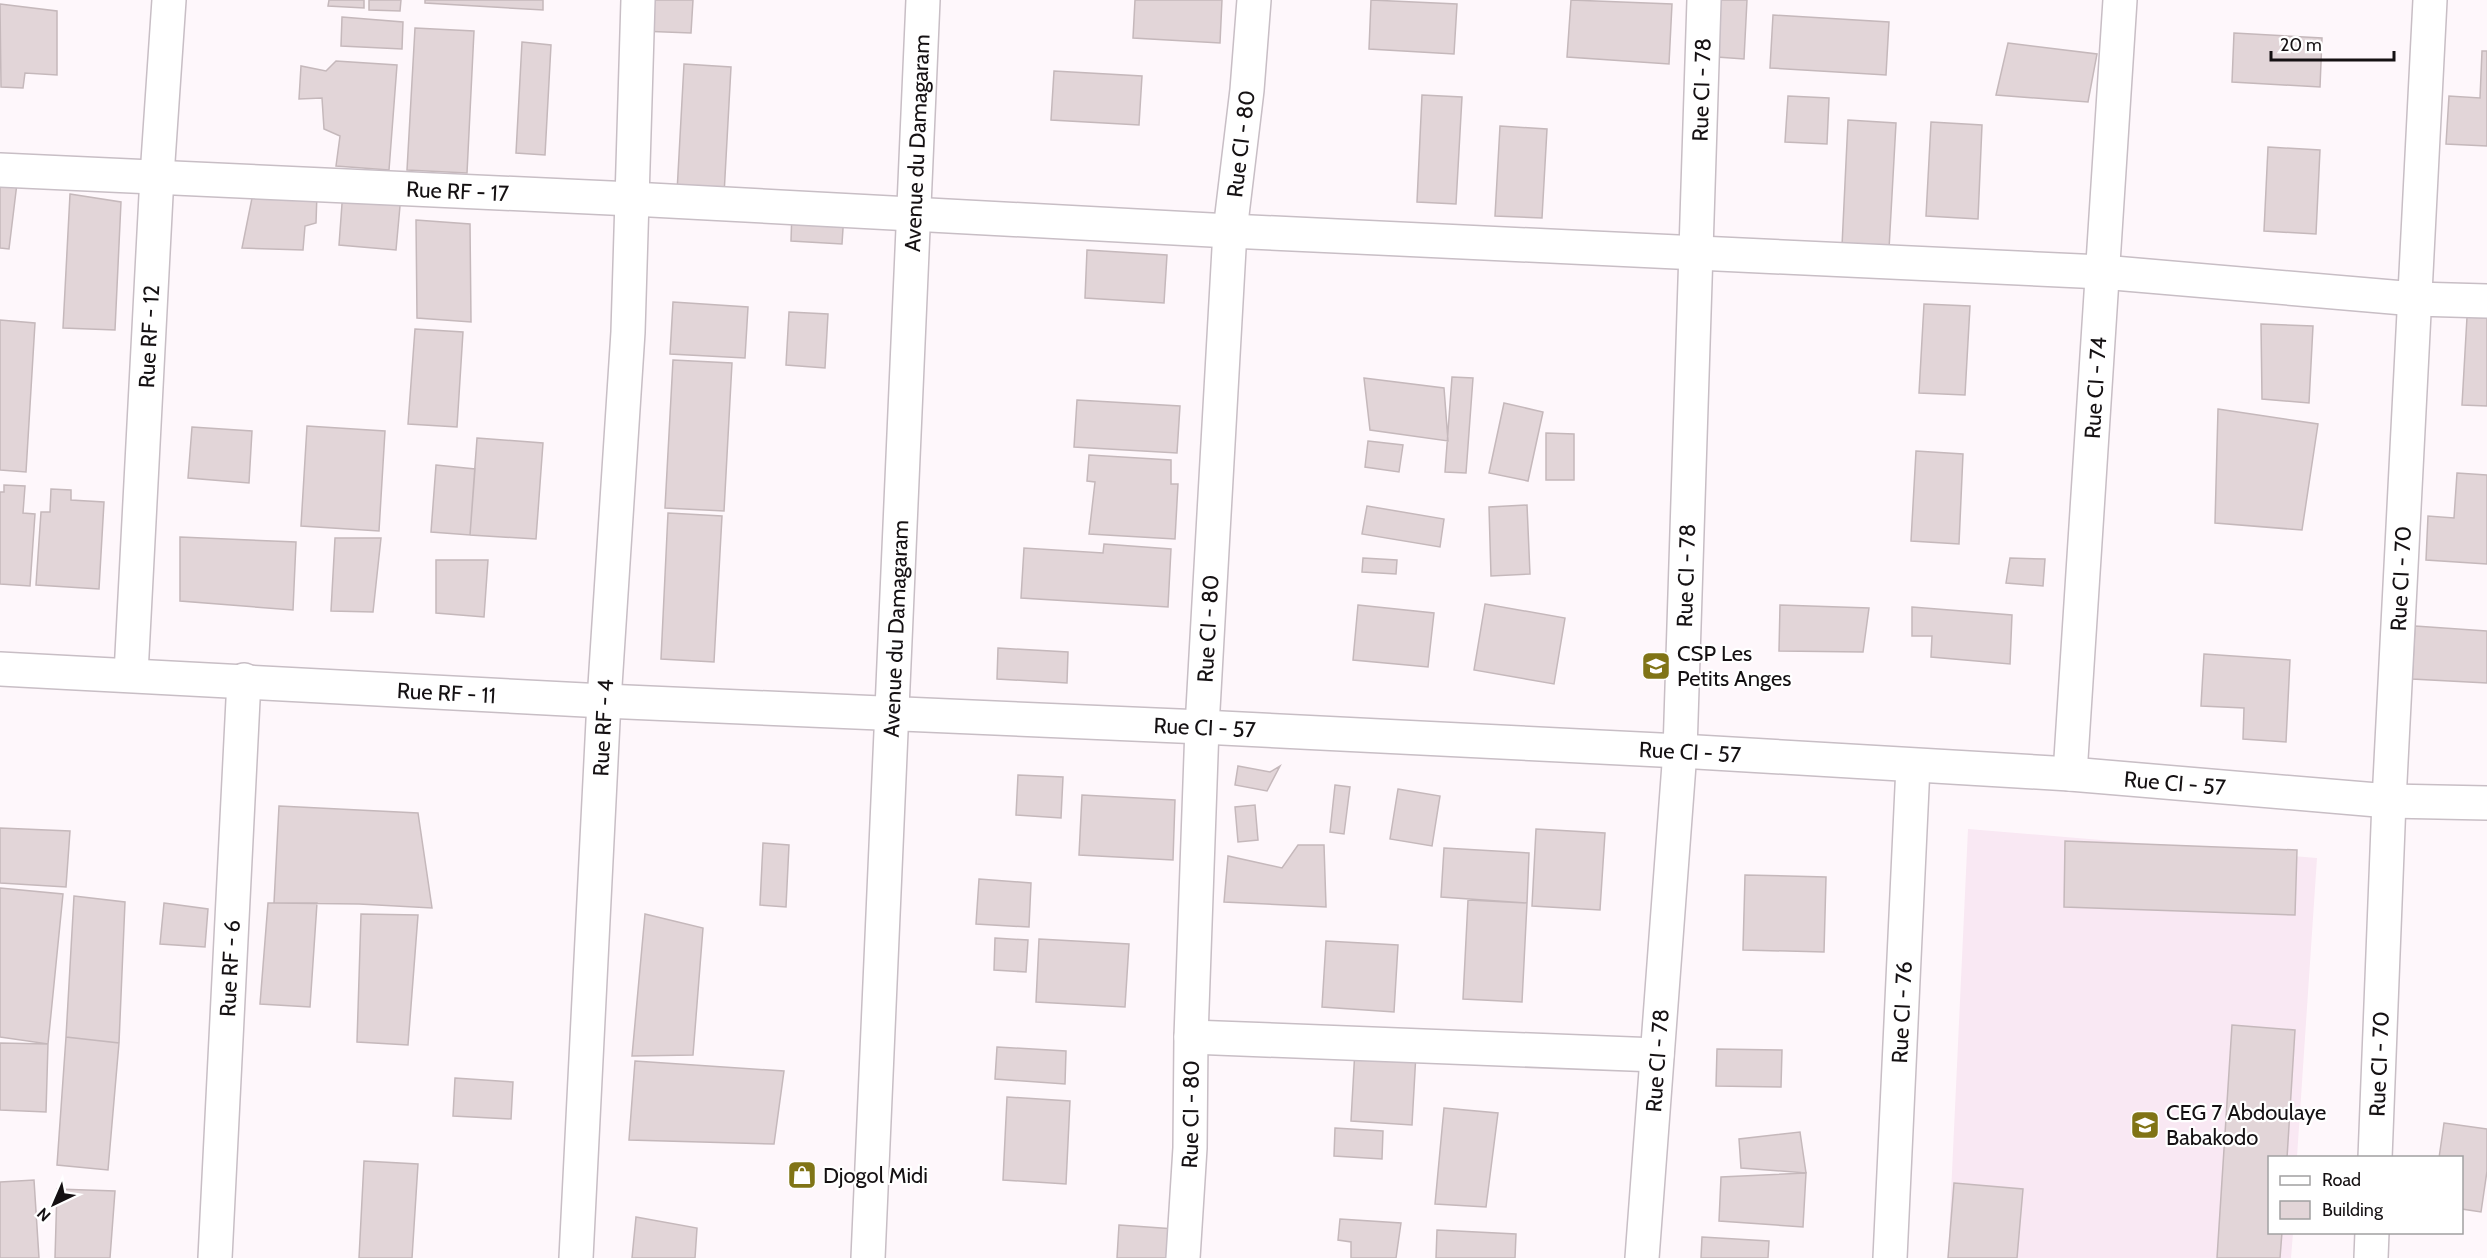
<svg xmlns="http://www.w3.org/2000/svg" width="2487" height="1258" font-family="Cabin,sans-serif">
	<rect width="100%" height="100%" fill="#fef7fb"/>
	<!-- built -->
	<path fill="#f9e8f3" d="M1968,829l349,29 -20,299 -27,1v74l23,1 -2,25h-343z"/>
	<!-- building -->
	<path fill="#e2d5d8" stroke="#c5b8bb" stroke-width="1.5" d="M329,0h35v8l-36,-2z
		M369,0h32l-1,11 -31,-1z
		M425,0h118v10l-118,-7z
		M642,0h51l-2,33 -51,-2z
		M1135,0h87l-2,43 -87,-5z
		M1371,0l86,4 -3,50 -85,-5z
		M1571,0l101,4 -3,60 -102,-7z
		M1720,0h27l-3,59 -27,-2z
		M0,4l57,7v64l-32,-2 -2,15 -22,-1z
		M1773,15l116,7 -3,53 -116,-7z
		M342,17l61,5 -1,27 -61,-3z
		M415,28l59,3 -7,142 -60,-3z
		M2234,33l88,5 -2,49 -88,-5z
		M522,42l29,3 -6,110 -29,-2z
		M2008,43l89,11 -9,48 -92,-7z
		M2482,51h5v95l-41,-2 3,-48 31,2z
		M336,61l61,4 -8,105 -53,-4 4,-30 -16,-7 -2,-31 -23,1 2,-33 25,5z
		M684,64l47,3 -7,128 -47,-3z
		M1054,71l88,5 -3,49 -88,-5z
		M1422,95l40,2 -6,107 -39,-2z
		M1788,96l41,2 -2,46 -42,-2z
		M1848,120l48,3 -7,126 -47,-3z
		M1931,122l51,3 -4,94 -52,-3z
		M1500,126l47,3 -5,89 -47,-2z
		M2268,147l52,3 -4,84 -52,-3z
		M18,175l-9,74 -9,-1v-72z
		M343,190l58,5 -5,55 -57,-5z
		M253,193h64l-1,30 -11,3 -2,24 -61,-2z
		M70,194l51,8 -6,128 -52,-2z
		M792,211l52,2 -2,31 -51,-3z
		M416,220l54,4 1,98 -54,-4z
		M1087,250l80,5 -3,48 -79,-5z
		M673,302l75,5 -3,51 -75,-4z
		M1924,304l46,2 -5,89 -46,-2z
		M789,312l39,2 -3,54 -39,-3z
		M2467,317l20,1v88l-25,-1z
		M0,320l35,3 -9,149 -26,-2z
		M2261,324l52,2 -4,77 -47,-4z
		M415,329l48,3 -6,95 -49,-3z
		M673,360l59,3 -8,148 -59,-3z
		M1452,377l21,1 -7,95 -21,-1z
		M1364,378l80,10 4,53 -78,-11z
		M1077,400l103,6 -3,47 -103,-6z
		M1504,403l39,9 -15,69 -39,-8z
		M2218,409l100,15 -16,106 -87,-7z
		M307,426l78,5 -6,100 -78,-5z
		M192,427l60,4 -3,52 -61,-5z
		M1546,433l28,1v46h-28z
		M477,438l66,5 -7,96 -66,-4z
		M1368,441l35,4 -4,27 -34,-5z
		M1916,451l47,3 -4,90 -48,-3z
		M1089,455l82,5v24h7l-3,55 -86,-5 6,-52 -8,-1z
		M436,465l39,4 -5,66 -39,-3z
		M2457,473l30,2v89l-61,-4 2,-44 26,2z
		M4,485l21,1 -2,27 12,1 -5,72 -30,-2v-92h4z
		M51,489l20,1v10l33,2 -5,87 -63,-4 5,-73h9z
		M1527,505l3,69 -39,2 -2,-69z
		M1367,506l77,13 -4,28 -78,-13z
		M668,513l54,3 -8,146 -53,-3z
		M180,537l116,5 -3,68 -113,-9z
		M335,538h46l-8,74 -42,-1z
		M1104,544l67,5 -3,58 -147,-9 3,-50 79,5z
		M1363,558l34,2 -1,14 -34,-2z
		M2010,558l35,1 -2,27 -37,-3z
		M436,560h52l-4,57 -48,-4z
		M1485,604l80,14 -11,66 -80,-14z
		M1358,605l76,8 -6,54 -75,-7z
		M1780,605l89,3 -6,44 -84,-1z
		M1912,607l100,8 -2,49 -79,-7 1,-21h-20z
		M2415,626l72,5v52l-75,-4z
		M998,648l70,4 -1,31 -70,-4z
		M2204,654l86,6 -4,82 -43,-3 1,-31 -43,-2z
		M1238,766l32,6 10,-6 -13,25 -32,-6z
		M1018,775l45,2 -2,41 -45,-3z
		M1335,785l15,2 -6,47 -14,-2z
		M1398,789l42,7 -8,50 -42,-7z
		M1082,795l93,5 -2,60 -94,-5z
		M1255,805l3,35 -20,2 -3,-35z
		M279,806l139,7 14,95 -73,-4 -85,-1z
		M0,828l70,3 -4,56 -66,-4z
		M1536,829l69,4 -5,77 -68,-4z
		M2065,841l232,9 -2,65 -231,-8z
		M763,843l26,2 -3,62 -26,-2z
		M1298,845h26l2,62 -102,-5 4,-46 54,12z
		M1444,848l85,5 -2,50 -86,-6z
		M1745,875l81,2 -2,75 -81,-2z
		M979,879l52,4 -2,44 -53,-3z
		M0,888l63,6 -15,150 -48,-7z
		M74,896l51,6 -6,141 -53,-6z
		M1468,900l59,3 -5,99 -59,-3z
		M164,903l44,6 -3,38 -45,-3z
		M268,903h49l-7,104 -50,-3z
		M361,914l57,1 -10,130 -51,-3z
		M645,914l58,14 -10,127 -61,1z
		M995,938l33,2 -2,32 -32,-2z
		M1039,939l90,5 -4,63 -89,-5z
		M1326,941l72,4 -4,67 -72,-5z
		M2232,1025l63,5 -8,128h-17v74h12l-2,26h-63z
		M66,1037l53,6 -11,127 -51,-5z
		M0,1043l48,1 -2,68 -46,-2z
		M997,1047l69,4 -1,33 -70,-5z
		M1355,1049l61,4 -4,72 -61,-4z
		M1717,1049l65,1 -1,37 -65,-1z
		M635,1061l149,10 -10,73 -145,-4z
		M455,1078l58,4 -2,37 -58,-3z
		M1007,1097l63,4 -4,83 -63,-4z
		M1444,1108l54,5 -12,94 -51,-3z
		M2444,1123l43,6v42l-6,41 -19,-3v-51h-23z
		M1335,1128l48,3 -1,28 -48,-3z
		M1800,1132l6,41 -65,-5 -2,-29z
		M364,1161l54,3 -6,94h-53z
		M1806,1173l-3,54 -84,-6 2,-44z
		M34,1180l5,78h-39v-76z
		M1954,1183l69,6 -6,69h-69z
		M57,1189l58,2 -5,67h-55z
		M636,1217l61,11 -2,30h-63z
		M1340,1219l61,4 -5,35h-45v-16l-13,-2z
		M1119,1225l56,4 -1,29h-57z
		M1437,1230l79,4 -1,24h-79z
		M1702,1237l67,4 -1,17h-67z"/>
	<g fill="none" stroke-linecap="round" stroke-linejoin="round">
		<!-- street casing -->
		<g stroke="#c8bec5" stroke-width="36">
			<g id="street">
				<path id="s1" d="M0,170l632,29 598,32 872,41 313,27 72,2"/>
				<path id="s2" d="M0,669l604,32 598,26 478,24 390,23 319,27 98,2"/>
				<path id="s3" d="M131,674l26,-498 12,-176"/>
				<path id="s4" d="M2070,774l50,-774"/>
				<path d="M1191,1037l466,18"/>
				<path id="s5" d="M2375,1158l14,-357 41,-801"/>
				<path id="s6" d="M215,1258l29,-578"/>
				<path id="s7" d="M576,1258l28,-557 24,-369 10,-332"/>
				<path id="s8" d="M1183,1258l7,-110 1,-111 11,-310 28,-496 17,-141 7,-90"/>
				<path id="s9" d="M1642,1258l38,-507 24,-751"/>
				<path id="s10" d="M1890,1258l23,-492"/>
				<path d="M2371,1258l1,-26"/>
			</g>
		</g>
		<!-- secondary casing -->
		<g stroke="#c8bec5" stroke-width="36">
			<g id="secondary">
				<path id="s11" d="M868,1258l55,-1258"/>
			</g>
		</g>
		<!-- street -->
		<use href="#street" stroke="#fff" stroke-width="33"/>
		<!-- secondary -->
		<use href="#secondary" stroke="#fff" stroke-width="33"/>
	</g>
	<!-- icons -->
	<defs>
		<g id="school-square" transform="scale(1.5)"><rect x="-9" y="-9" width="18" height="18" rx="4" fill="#807416" stroke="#fff"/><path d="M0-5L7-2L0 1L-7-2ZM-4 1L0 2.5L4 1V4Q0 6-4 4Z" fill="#fff"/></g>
		<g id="shop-square" transform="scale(1.5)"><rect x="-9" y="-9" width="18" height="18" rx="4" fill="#807416" stroke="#fff"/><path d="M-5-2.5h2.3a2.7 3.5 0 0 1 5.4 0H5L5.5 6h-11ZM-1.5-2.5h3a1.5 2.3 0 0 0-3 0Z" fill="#fff"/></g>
	</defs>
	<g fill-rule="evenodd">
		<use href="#school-square" x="1656" y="666"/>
		<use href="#school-square" x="2145" y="1125"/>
		<use href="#shop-square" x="802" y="1175"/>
	</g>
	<g text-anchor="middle" stroke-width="4.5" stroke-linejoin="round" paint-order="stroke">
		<!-- street labels -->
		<g font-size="22" fill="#151113" stroke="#fff">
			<text dy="8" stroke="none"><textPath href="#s9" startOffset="1170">Rue CI - 78</textPath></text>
			<text dy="8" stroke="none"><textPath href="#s11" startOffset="1116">Avenue du Damagaram</textPath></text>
			<text dy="8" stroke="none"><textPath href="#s8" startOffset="1116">Rue CI - 80</textPath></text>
			<text dy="8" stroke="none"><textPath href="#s1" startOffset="458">Rue RF - 17</textPath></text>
			<text dy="8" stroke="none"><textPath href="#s3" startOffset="338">Rue RF - 12</textPath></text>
			<text dy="8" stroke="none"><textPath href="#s4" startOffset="387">Rue CI - 74</textPath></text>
			<text dy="8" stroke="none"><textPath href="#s9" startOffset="684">Rue CI - 78</textPath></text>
			<text dy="8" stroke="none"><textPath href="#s5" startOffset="580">Rue CI - 70</textPath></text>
			<text dy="8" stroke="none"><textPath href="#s8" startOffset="630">Rue CI - 80</textPath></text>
			<text dy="8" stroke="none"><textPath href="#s11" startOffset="630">Avenue du Damagaram</textPath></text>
			<text dy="8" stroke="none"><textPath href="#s2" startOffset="447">Rue RF - 11</textPath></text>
			<text dy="8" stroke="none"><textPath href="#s2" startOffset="1206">Rue CI - 57</textPath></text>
			<text dy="8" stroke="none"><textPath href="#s7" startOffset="531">Rue RF - 4</textPath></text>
			<text dy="8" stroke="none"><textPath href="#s2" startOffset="1692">Rue CI - 57</textPath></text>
			<text dy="8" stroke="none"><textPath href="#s2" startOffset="2178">Rue CI - 57</textPath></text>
			<text dy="8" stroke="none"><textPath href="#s6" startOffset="290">Rue RF - 6</textPath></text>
			<text dy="8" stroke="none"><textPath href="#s10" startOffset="246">Rue CI - 76</textPath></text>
			<text dy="8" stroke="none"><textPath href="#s9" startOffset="198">Rue CI - 78</textPath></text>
			<text dy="8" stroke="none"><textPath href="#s5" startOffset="94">Rue CI - 70</textPath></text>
			<text dy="8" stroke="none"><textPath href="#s8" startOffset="144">Rue CI - 80</textPath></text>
		</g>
		<!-- poi labels -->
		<g font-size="22" fill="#151113" stroke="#fff" text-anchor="start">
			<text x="1677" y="661">CSP Les<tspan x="1677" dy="25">Petits Anges</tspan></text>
			<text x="2166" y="1120">CEG 7 Abdoulaye<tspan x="2166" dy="25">Babakodo</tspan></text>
			<text x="823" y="1183">Djogol Midi</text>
		</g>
	</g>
	<!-- legend -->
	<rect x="2268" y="1156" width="195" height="78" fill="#ffffff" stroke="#a1a0a1" stroke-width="1.5"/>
	<rect x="2280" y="1176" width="30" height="9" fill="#ffffff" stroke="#a1a0a1" stroke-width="1.5"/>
	<text x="2322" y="1186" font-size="18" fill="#151113">Road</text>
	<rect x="2280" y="1201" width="30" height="18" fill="#e2d5d8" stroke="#a1a0a1" stroke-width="1.5"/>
	<text x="2322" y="1216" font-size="18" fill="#151113">Building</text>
	<!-- north arrow -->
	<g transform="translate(54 1204) rotate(224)" stroke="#ffffff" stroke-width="4.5" paint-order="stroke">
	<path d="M0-4.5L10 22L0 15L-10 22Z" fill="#151113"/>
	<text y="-9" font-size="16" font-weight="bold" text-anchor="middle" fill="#151113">N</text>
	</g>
	<!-- scale -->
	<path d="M2271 51v9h123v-9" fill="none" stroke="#151113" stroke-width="3"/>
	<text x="2280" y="51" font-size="18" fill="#151113" stroke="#ffffff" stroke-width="4.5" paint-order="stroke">20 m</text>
</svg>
